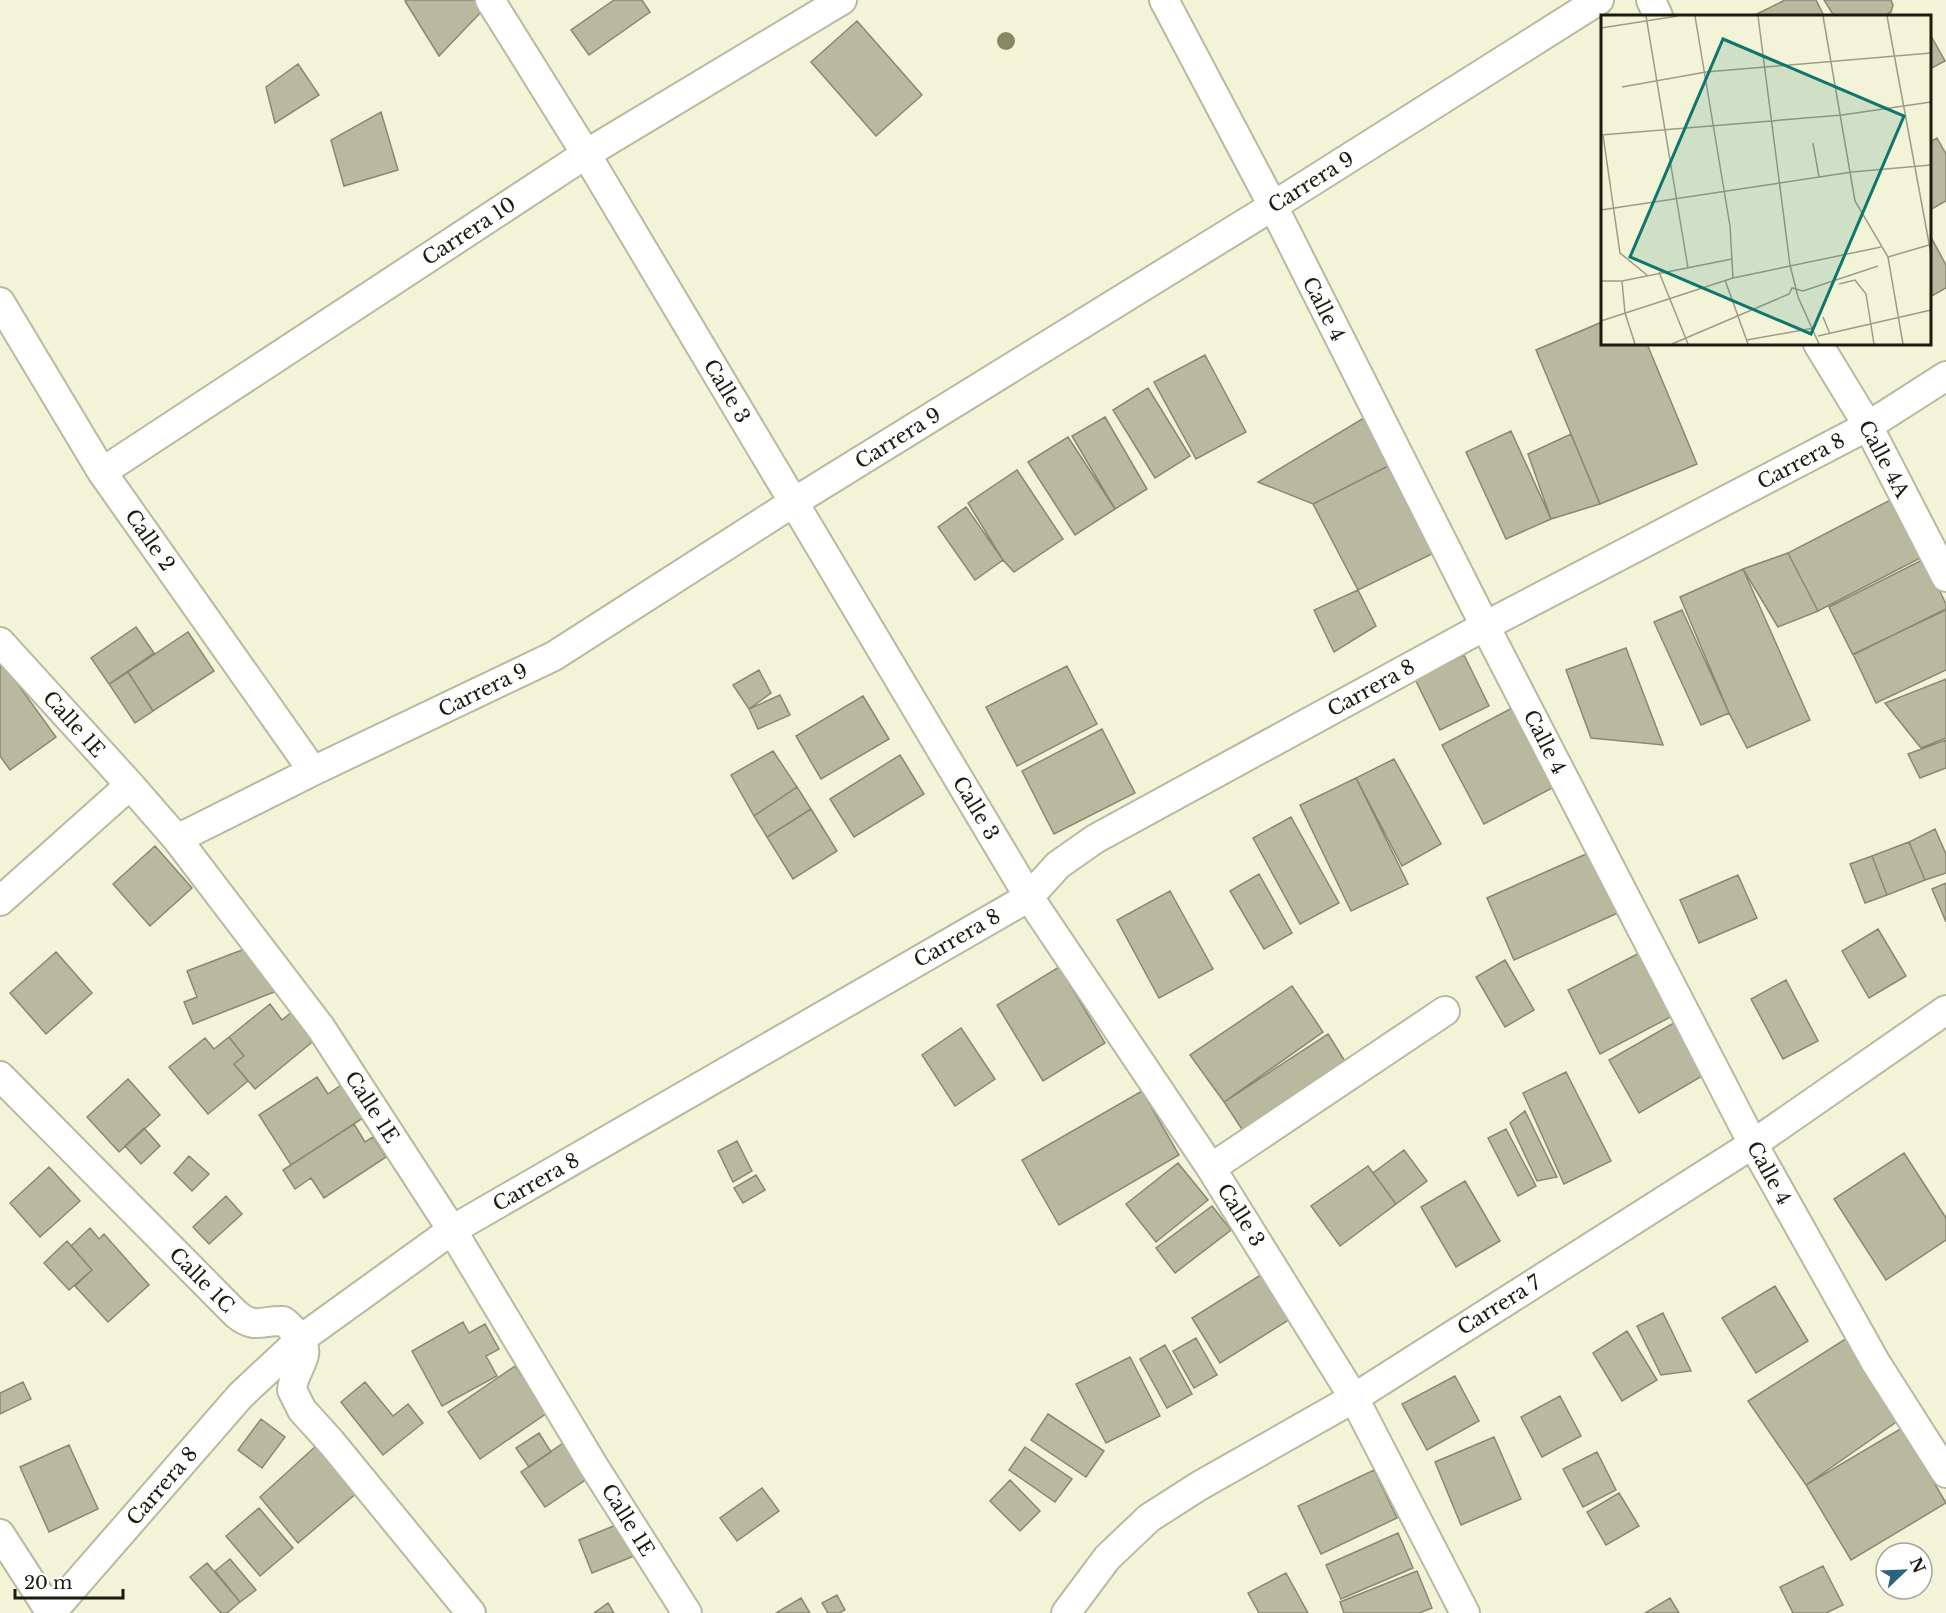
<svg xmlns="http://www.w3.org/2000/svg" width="1946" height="1613" font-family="'Libre Baskerville',serif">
	<rect width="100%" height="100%" fill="#f2f3d7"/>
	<!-- building -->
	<path fill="#b8b99e" stroke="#88896f" stroke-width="1.5" d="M406,0h69l8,10 -44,46 -34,-55z
		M614,0h28l8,12 -61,43 -18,-25z
		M1785,0h31l8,16h-71z
		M1824,0h67l2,5 -2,7 -7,4h-50z
		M857,21l65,74 -46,41 -65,-74z
		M1930,34l15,27 -15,8z
		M298,64l21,31 -44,28 -9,-36z
		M381,112l17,58 -54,16 -13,-46z
		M1937,138l9,16v47l-16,9v-68z
		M1932,239l14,26v23l-16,9v-57z
		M1602,322v22h45l50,120 -97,40 -64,-154z
		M1205,355l41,77 -50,27 -42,-77z
		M1148,388l42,68 -35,22 -42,-68z
		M1367,416l23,49 -77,39 -55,-22z
		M1105,417l42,72 -32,20 -43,-73z
		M1511,431l40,88 -45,20 -40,-87z
		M1571,434l29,70 -49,15 -23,-65z
		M1068,437l47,72 -40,26 -47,-73z
		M1390,465l44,88 -76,37 -45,-86z
		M1017,470l46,69 -49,33 -11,-12 -35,-57z
		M1900,495l30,58 -112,58 -30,-58z
		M966,507l37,53 -28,20 -37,-53z
		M1788,553l30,58 -40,16 -35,-58z
		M1924,559l22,45v5l-93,46 -24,-48z
		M1743,569l67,151 -63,28 -18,-35 -49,-116z
		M1358,590l18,36 -42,26 -20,-42z
		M1682,610l47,103 -28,12 -47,-103z
		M1946,610v60l-70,33 -23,-49z
		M136,627l18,26 -45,31 -18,-26z
		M188,632l26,39 -61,40 -25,-39z
		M1626,648l37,97 -72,-7 -25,-68z
		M1464,655l25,51 -49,24 -25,-51z
		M4,665l52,72 -46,33 -10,-14v-89z
		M1067,666l30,58 -80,42 -31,-59z
		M759,670l12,23 -22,16 -16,-24z
		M128,672l25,39 -18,12 -26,-39z
		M1946,679v59l-25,10 -36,-45z
		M780,695l10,20 -32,14 -9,-20z
		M863,696l26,43 -68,40 -25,-43z
		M1512,708l42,79 -70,37 -42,-79z
		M1102,729l33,64 -81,41 -32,-63z
		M1946,740v28l-26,10 -12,-24z
		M773,751l24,36 -43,29 -23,-41z
		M900,755l24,39 -70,43 -24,-38z
		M1394,759l47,85 -39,22 -46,-88z
		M1356,778l52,106 -57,27 -51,-106z
		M797,787l14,22 -44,28 -13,-21z
		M811,809l26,42 -44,28 -26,-42z
		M1291,817l48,86 -39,21 -47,-86z
		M1935,829l11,25v19l-21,7 -16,-38z
		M1909,842l16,38 -38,15 -15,-39z
		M155,846l37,42 -42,38 -37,-42z
		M1595,850l27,61 -108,49 -27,-62z
		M1872,856l15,39 -22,8 -15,-39z
		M1259,874l33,59 -28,16 -34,-58z
		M1738,875l19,43 -58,25 -19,-43z
		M1946,883v39l-14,-33z
		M1170,891l43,78 -54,29 -42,-78z
		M1878,929l28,47 -37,22 -27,-47z
		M255,945l19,47 -81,32 -9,-22 13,-5 -10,-26z
		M1645,950l33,63 -78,41 -32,-64z
		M56,952l36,41 -46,41 -36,-41z
		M1505,960l29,50 -29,17 -29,-50z
		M1059,967l46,76 -62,38 -46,-76z
		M1786,980l32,61 -35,18 -32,-60z
		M1292,986l31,46 -99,70 -34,-47z
		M270,1004l12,16 11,-9 23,28 -61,50 -21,-25 10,-8 -15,-19z
		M1679,1020l30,52 -70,41 -30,-53z
		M961,1028l34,51 -40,27 -33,-51z
		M1328,1034l23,37 -104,66 -23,-35z
		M229,1037l15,19 -10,8 14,17 -40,33 -39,-47 36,-29 9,11z
		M1566,1072l45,89 -47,23 -41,-91z
		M317,1077l11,17 16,-11 22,33 -75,49 -32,-50z
		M128,1079l32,36 -41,37 -32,-35z
		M1142,1091l37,64 -120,70 -37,-65z
		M1525,1111l32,66 -20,4 -27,-58z
		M354,1124l11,18 8,-5 13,20 -62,41 -13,-20 -16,11 -12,-19z
		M144,1128l16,18 -19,18 -16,-18z
		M1506,1129l30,57 -18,10 -30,-58z
		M737,1141l15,30 -19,11 -15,-31z
		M1404,1150l23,31 -31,23 -23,-31z
		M1904,1153l42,65v22l-60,40 -52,-81z
		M189,1156l20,18 -17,17 -18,-18z
		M1178,1163l30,37 -52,42 -30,-38z
		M1368,1166l28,38 -56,42 -29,-40z
		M49,1167l31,34 -40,36 -30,-34z
		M756,1175l9,15 -22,13 -9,-15z
		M1465,1181l35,60 -44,26 -35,-60z
		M226,1196l16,18 -33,30 -16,-17z
		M1212,1206l19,24 -56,43 -19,-25z
		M90,1228l9,11 5,-5 45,51 -41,37 -33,-36 17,-16 -21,-24z
		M67,1241l25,29 -23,20 -25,-27z
		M1267,1271l28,45 -75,47 -28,-45z
		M1775,1286l33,55 -52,32 -34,-55z
		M1663,1313l28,58 -30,4 -24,-49z
		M463,1322l6,11 16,-9 14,25 -13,7 11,20 -55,30 -30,-55z
		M1627,1331l30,49 -35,21 -29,-48z
		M1196,1338l21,37 -23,13 -21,-37z
		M1847,1338l52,82 -93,65 -58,-84z
		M1165,1345l27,49 -25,14 -27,-49z
		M1130,1357l30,59 -54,27 -30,-59z
		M515,1366l32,47 -67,46 -32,-47z
		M1455,1376l24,45 -52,29 -25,-46z
		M23,1382l8,17 -31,15v-21z
		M365,1382l28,34 15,-12 15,19 -40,32 -42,-53z
		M1560,1396l21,40 -39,21 -21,-40z
		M1048,1414l56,37 -18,26 -55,-37z
		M261,1419l24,18 -23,31 -24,-18z
		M1902,1428l44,75 -95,57 -45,-75z
		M539,1433l12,19 -22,15 -13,-19z
		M1494,1437l27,62 -60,26 -26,-63z
		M569,1439l24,36 -48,32 -24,-35z
		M69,1445l29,64 -49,23 -29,-65z
		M317,1445l41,47 -60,51 -38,-46z
		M1025,1447l47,32 -17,23 -46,-32z
		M1597,1452l19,38 -33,17 -20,-38z
		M1374,1470l23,48 -76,36 -23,-48z
		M1010,1480l30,31 -20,20 -30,-30z
		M762,1488l17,23 -42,30 -17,-23z
		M1619,1493l20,33 -33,19 -19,-33z
		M259,1508l34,40 -33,28 -34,-40z
		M621,1523l13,33 -42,17 -13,-33z
		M1398,1533l15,35 -72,31 -15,-34z
		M230,1559l26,31 -16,12 -25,-31z
		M207,1563l33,39 -13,11h-6l-31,-36z
		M1823,1566l20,39 -17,8h-33l-13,-26z
		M1417,1571l15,37 -13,5h-75l-4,-11z
		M1286,1573l22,40h-49l-11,-20z
		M837,1595l8,15 -6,3h-11l-6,-10z
		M801,1598l9,15h-34z
		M1670,1598l9,15h-34z
		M608,1603l6,10h-20z"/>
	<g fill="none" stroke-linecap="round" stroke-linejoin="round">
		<!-- street casing -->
		<g stroke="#b8b99e" stroke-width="32">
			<path id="street" d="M490,0l96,154 443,743 182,271 143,230 111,215
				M1164,0l109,206 212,420 268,518 123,219 70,110
				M1651,0l7,16
				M0,302l102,170 211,299
				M1818,344l50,82 78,151
				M102,472l484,-318 256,-154
				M0,642l130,143 47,54 144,189 131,202 141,235 94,148
				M177,839l136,-68 241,-115 240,-154 479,-296 326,-206
				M0,901l130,-116
				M0,1076l236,238c19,16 26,6 47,7 5,3 9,8 13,13 20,22 -2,31 -4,56l10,20 29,32 140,171
				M1211,1168l234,-157
				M0,1534l51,79
				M51,1613l190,-218 60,-56 151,-109 577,-333 29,-32 37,-26 390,-213 383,-200 78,-50
				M1066,1613l41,-55 42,-40 50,-32 155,-88 399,-254 193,-134"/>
		</g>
		<!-- street -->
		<use href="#street" stroke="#fff" stroke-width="28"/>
	</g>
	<!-- trees -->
	<circle fill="#878862" cx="1006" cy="41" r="9"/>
	<g text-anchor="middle" stroke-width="6" stroke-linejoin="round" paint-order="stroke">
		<!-- street labels -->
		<g font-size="20" fill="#1b1b11" stroke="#fff">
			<text transform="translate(1311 182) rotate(-32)" y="7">Carrera 9</text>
			<text transform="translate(469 231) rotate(-33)" y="7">Carrera 10</text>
			<text transform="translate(1324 309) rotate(63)" y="7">Calle 4</text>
			<text transform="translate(727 391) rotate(59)" y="7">Calle 3</text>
			<text transform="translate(898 438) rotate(-32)" y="7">Carrera 9</text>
			<text transform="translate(1884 459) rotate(62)" y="7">Calle 4A</text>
			<text transform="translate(1801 461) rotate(-28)" y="7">Carrera 8</text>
			<text transform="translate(150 540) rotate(55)" y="7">Calle 2</text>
			<text transform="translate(1371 688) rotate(-29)" y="7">Carrera 8</text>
			<text transform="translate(483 690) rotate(-26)" y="7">Carrera 9</text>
			<text transform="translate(74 724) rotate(48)" y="7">Calle 1E</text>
			<text transform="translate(1545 742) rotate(63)" y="7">Calle 4</text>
			<text transform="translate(976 808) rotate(59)" y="7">Calle 3</text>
			<text transform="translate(957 938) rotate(-30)" y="7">Carrera 8</text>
			<text transform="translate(372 1107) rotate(57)" y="7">Calle 1E</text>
			<text transform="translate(1769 1173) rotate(61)" y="7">Calle 4</text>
			<text transform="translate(536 1182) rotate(-30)" y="7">Carrera 8</text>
			<text transform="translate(1241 1215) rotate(58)" y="7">Calle 3</text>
			<text transform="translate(202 1280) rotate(45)" y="7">Calle 1C</text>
			<text transform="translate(1499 1305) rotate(-32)" y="7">Carrera 7</text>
			<text transform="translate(162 1486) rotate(-49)" y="7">Carrera 8</text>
			<text transform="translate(628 1520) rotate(58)" y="7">Calle 1E</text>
		</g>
	</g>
	<!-- overview -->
	<g transform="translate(1601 15)">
		<rect width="330" height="330" fill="#f2f3d7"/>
		<path fill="none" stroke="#9c9d88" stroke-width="1.5" d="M45,1l42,252M94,1l35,210 3,52M157,1l32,249 8,32 21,47M222,1l32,185 33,56 15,87M286,1l44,238M0,13l77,-12M21,72l84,-15 225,-19M0,120l241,-20 89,-13M2,120l17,118 27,22M212,128l6,34M0,195l251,-38 79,-7M287,242l41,-12M58,257l29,72M124,265l23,64M0,266h21l110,-22M21,266l3,32 10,31M238,269l16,-4 11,14 8,50M222,302l7,17M0,306l132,-43 148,-31M217,321l113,-26M146,325l67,-12M71,329l117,-50 3,-6 11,3 75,-25"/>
		<path fill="#0f766e" fill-opacity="0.15" stroke="#0f766e" stroke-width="3" d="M122,24l181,77 -93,218 -181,-77z"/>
		<rect width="330" height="330" fill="none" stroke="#1b1b11" stroke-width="3"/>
	</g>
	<!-- north arrow -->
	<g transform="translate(1904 1571) rotate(67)"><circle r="28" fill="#ffffff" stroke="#a4a4a0" stroke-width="1.5"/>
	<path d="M0-4.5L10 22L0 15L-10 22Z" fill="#2c637d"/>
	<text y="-9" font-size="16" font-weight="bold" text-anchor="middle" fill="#1b1b11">N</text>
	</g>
	<!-- scale -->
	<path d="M15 1589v9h108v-9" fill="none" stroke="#1b1b11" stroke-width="3"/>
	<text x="24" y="1589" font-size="18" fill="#1b1b11" stroke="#ffffff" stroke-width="4.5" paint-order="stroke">20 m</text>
</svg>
